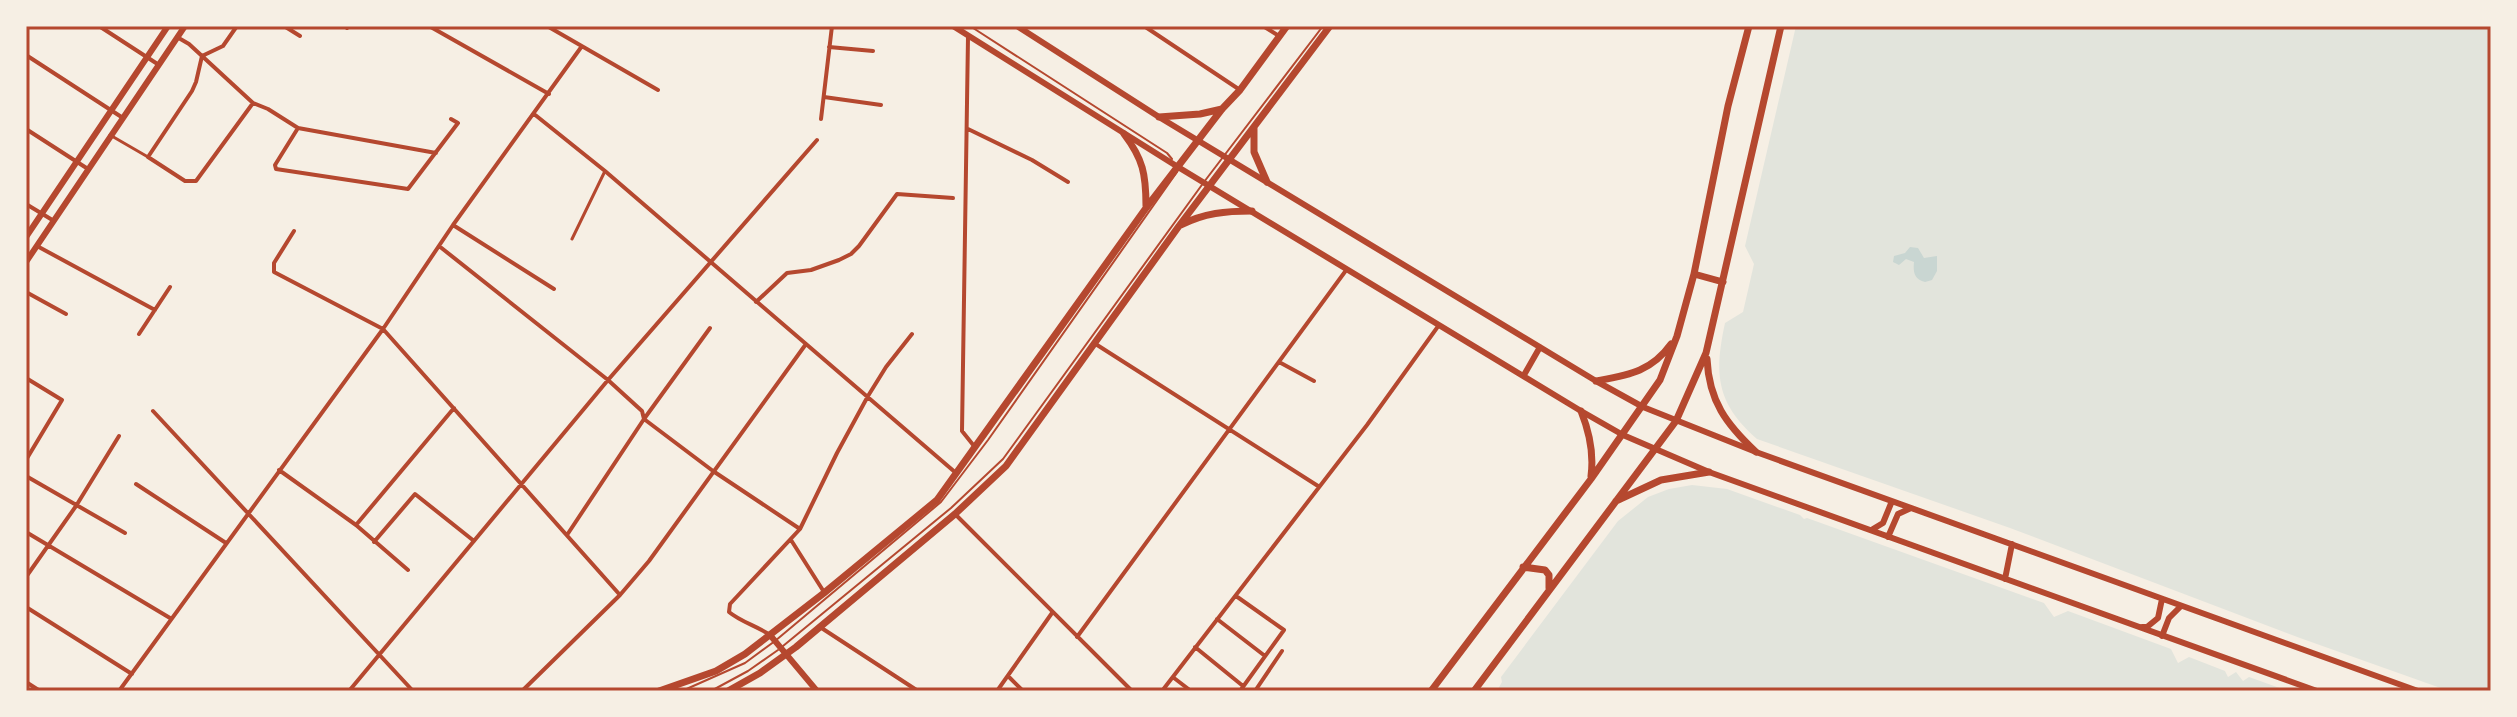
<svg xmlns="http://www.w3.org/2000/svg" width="2517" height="717" font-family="'Fira Sans Condensed',sans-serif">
	<rect width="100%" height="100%" fill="#f6efe4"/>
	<!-- green -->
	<path fill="#e2e4dc" d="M1796,26h695v665h-42l-149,-53 -290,-110 -253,-89c-41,-36 -43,-65 -32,-116l18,-11 11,-48 -9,-18z
		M1692,485l35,4 73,26 4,4 3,-1 237,85 10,14 14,-6 103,38 7,14 11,-6 36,14 3,6 8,-5 7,9 6,-4 39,14h-797l7,-2 4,-7 -1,-5 117,-156 30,-24 21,-8z"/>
	<!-- water -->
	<path fill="#c9d6d2" d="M1910,247l8,1 6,10 13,-2v15l-5,9 -7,2c-11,-3 -12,-10 -11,-20l-8,-3 -7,6 -6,-3 1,-6 11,-3z"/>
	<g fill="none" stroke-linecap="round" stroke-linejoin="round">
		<!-- service -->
		<path stroke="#b5482f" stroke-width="2" d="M970,26l197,127 5,6
			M783,646l168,-138 52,-49 201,-277 119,-156
			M682,691l63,-28 30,-22 166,-139 47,-62 189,-268
			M711,691l37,-20 30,-21"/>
		<!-- pedestrian -->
		<path stroke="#b5482f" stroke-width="3" d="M110,135l38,22
			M572,239l33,-68"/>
		<!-- minor -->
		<path stroke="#b5482f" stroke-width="4" d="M99,26l60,39
			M237,26l-14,20 -21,10 -6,26 -4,9 -44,66 37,24h11l57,-78
			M284,26l16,10
			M429,26l120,68
			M547,26l111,64
			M1144,26l96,64
			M1263,26l16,10
			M347,28l2,-2
			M177,37l12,7 64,59 15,6 30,19 138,25
			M968,37l-6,394 12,15
			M829,47l44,4
			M26,55l97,63
			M824,97l57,8
			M534,114l71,57 351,302
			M821,119l11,-93
			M298,128l-23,37 1,4 132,20 50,-66 -7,-4
			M26,129l62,40
			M968,129l64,31 36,22
			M26,204l28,17
			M453,225l101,64
			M294,231l-20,32v9l109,57 237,266
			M37,246l118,64
			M439,246l169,134 34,31 2,8 69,52 87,58
			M26,292l40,22
			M756,302l31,-29 24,-3 28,-10 12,-6 8,-8 38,-52 56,4
			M139,334l31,-47
			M1094,343l224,143
			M1279,362l35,19
			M26,378l36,22 -36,60
			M153,411l260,280
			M279,470l77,55 52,45
			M26,476l99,57
			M136,484l90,59
			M956,515l176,176
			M356,525l98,-117
			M26,532l144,86
			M567,535l77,-116 66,-91
			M791,540l33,52
			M374,542l41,-48 59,47
			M26,577l50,-71 43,-70
			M1236,596l48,34 -44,61
			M26,607l106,67
			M1217,619l48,37
			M820,627l98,64
			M770,635c-13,-9 -29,-13 -41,-23l1,-8 70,-75 37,-76 31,-57 18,-29 26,-33
			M1077,637l270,-368
			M1195,647l48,39
			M1008,676l15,15
			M1174,678l17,13
			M26,682l14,9
			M119,691l264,-362 70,-104 129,-179
			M349,691l259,-311 209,-240
			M522,691l98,-96 29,-34 157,-217
			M997,691l55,-78
			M1162,691l205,-266 72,-100
			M1255,691l27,-40"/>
		<!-- tertiary -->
		<path stroke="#b5482f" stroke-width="6" d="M26,237l142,-211
			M26,262l159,-236
			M770,635l47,56"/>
		<!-- secondary -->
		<path stroke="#b5482f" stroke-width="6" d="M953,26l225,141 403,244 42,24 86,37 608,219
			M1017,26l142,91 437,264 47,26 113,45 662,239
			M1524,375l16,-28
			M1873,529l10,-6 9,-22
			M1888,537l10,-23 13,-6
			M2005,579l7,-35
			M2142,627h5l11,-9 4,-19
			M2162,636l7,-18 12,-12"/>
		<!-- primary -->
		<path stroke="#b5482f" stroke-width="7" d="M1159,117l41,-3 22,-5
			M1254,128v24l13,30
			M1124,134c19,25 22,40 22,72
			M1181,225c23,-12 45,-14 71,-14
			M1694,274l29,8
			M1707,359c2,42 19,65 49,93
			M1596,381c32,-6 55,-9 75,-37
			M1581,411c8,20 13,43 10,65
			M1616,501l45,-21 48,-8
			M1523,567l22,3 4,5v13
			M659,691l57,-20 29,-17 79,-61 113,-93 209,-292 76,-99 18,-19 47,-64
			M728,691l32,-18 36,-26 159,-133 51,-48 173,-240 151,-200
			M1431,691l160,-212 69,-99 17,-44 17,-62 34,-168 21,-80
			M1474,691l202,-270 30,-68 75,-327"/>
	</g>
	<!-- border -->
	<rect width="2517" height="717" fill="none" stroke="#f6efe4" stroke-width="56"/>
	<rect x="28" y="28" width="2461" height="661" fill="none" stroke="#b5482f" stroke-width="3"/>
</svg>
